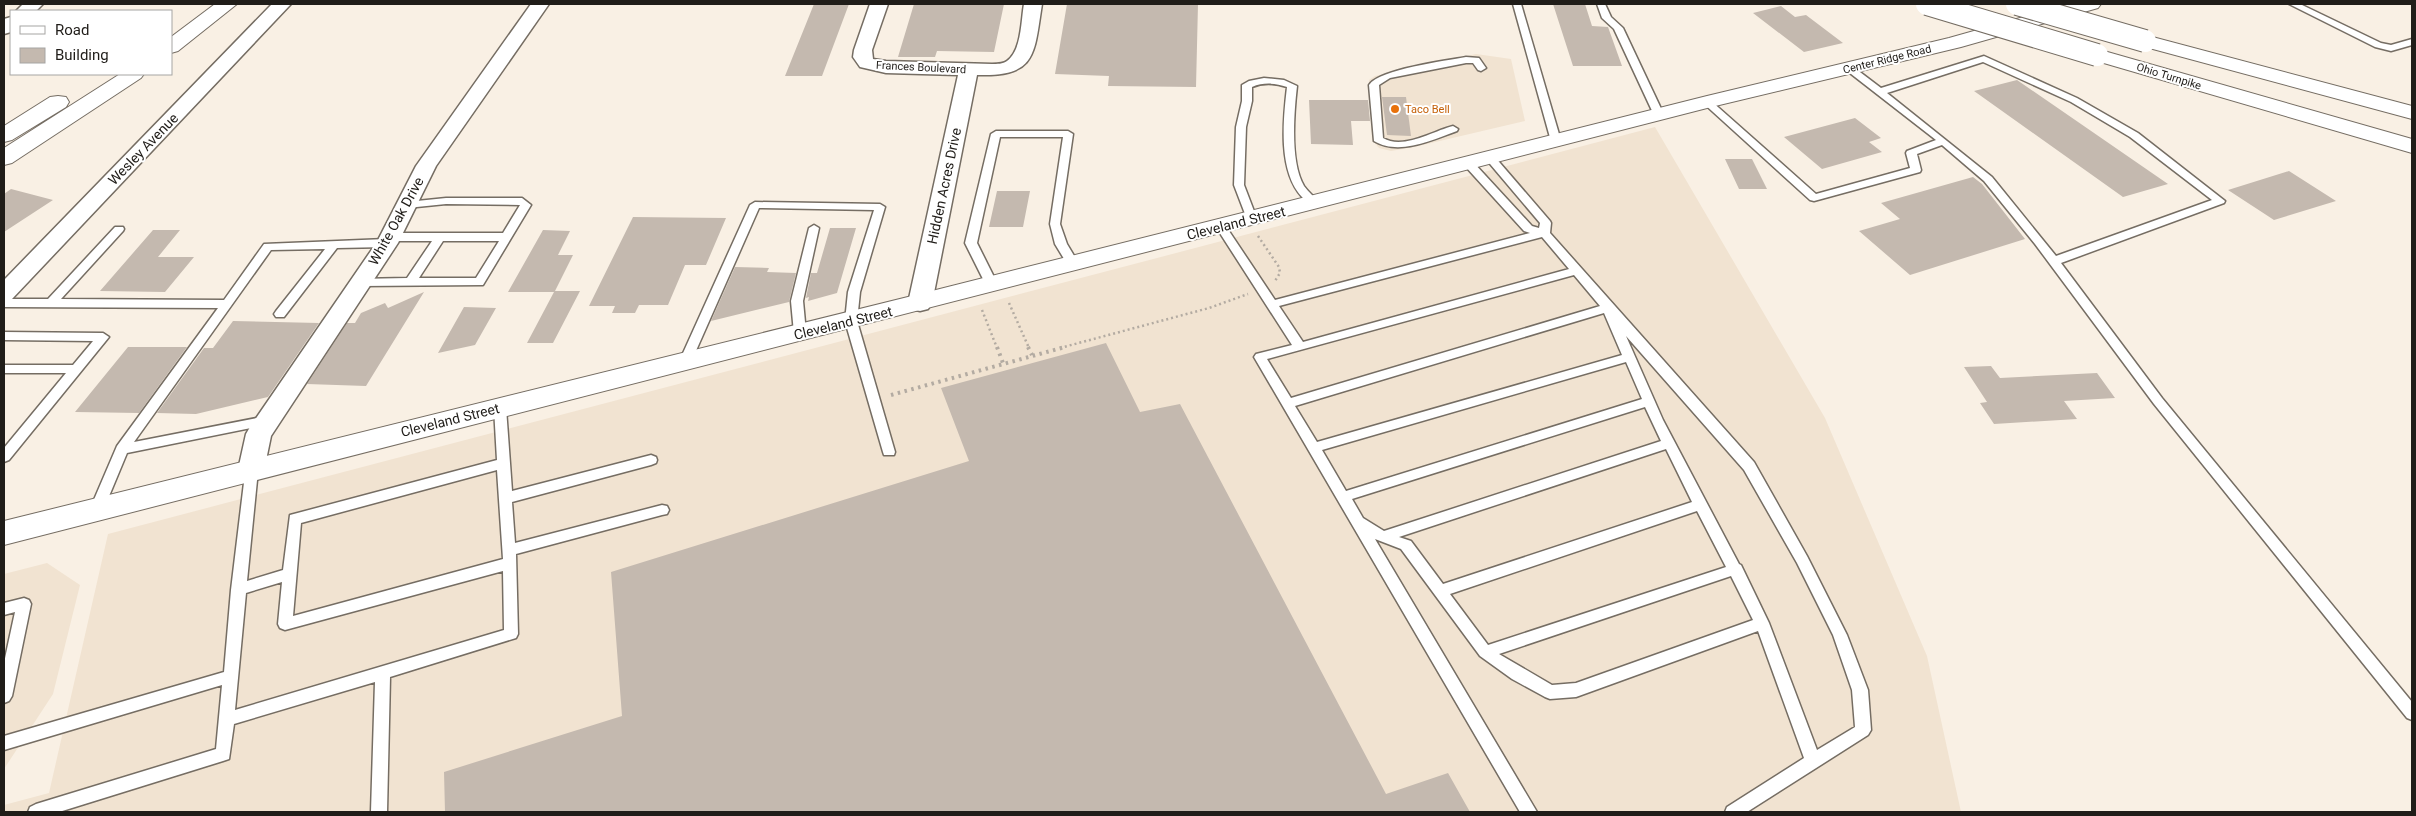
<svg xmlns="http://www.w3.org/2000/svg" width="2416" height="816" font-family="Roboto,sans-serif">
	<rect width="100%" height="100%" fill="#f9f0e4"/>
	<!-- built -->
	<path fill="#f1e3d1" d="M1476,54l35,5 14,62 -111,26 -23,4 -12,-3 -7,-8 -3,-60 6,-4z
		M1655,127l170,291 102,238 34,156h-1957v-7l45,-12 59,-259z
		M47,563l33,22 -27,109 -49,75v-195z"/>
	<!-- building -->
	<path fill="#c4b9af" d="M814,4h35l-27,72h-37z
		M914,4h90l-10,48 -57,-1 -2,6h-37z
		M1067,4h131l-2,83 -88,-1 1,-10 -54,-2z
		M1553,4h32l7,22 16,1 14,39h-49z
		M1781,6l14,11 11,-2 37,28 -39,9 -51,-39z
		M2017,80l151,104 -45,13 -149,-106z
		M1382,97h24l5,39 -24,-1z
		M1309,100h59l2,21h-19l2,24 -42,-1z
		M1855,118l26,20 -12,4 13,10 -60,17 -38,-32z
		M1725,159h27l15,30h-28z
		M2289,171l47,30 -62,19 -46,-30z
		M1973,177l9,7 43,55 -115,36 -51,-44 41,-12 -19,-16z
		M11,189l42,11 -49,32v-38z
		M997,191h33l-7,36h-34z
		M633,217l93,1 -20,47h-21l-17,40h-29l-4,8h-23l3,-7h-26z
		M830,228h26l-19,65 -29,8 1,-4 -3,1 5,-25h6z
		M153,230h27l-22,27h36l-29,35 -65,-1z
		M543,230l27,1 -12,24h15l-18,36h25l-27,52h-26l27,-51h-46z
		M735,267l34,1 -2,4 29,1 -7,29 -78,19z
		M424,292l-58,94 -59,-2 40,-61h8l6,-10 24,-10 3,5z
		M464,307l32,1 -21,37 -37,8z
		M233,321l86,2 -51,74 -72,17 -39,-1 47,-65h9z
		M1106,343l34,69 40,-8 206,390 62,-21 22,39h-1025l-1,-40 178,-56 -11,-144 358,-111 -28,-73z
		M128,347h59l-48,66 -64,-1z
		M1991,366l9,12 97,-5 18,25 -51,3 13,18 -83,5 -14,-21 7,-1 -23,-35z"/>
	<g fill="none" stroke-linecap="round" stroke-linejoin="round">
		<!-- service casing -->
		<g stroke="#756d63" stroke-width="3">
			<path id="service" d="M1513,4h8l40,137 -1,2h-8l-1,-2z
				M1597,4h8l6,13 12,11 41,87 -2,2 -3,1 -5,-3 -40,-86 -12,-11z
				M2289,4h11l81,39 10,2 21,-6v6l-21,6 -16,-4z
				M1984,56l93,42 61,35 87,68 -1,2 -163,60 101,135 250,304v18l-5,-2 -253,-314 -119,-160 -51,-63 -42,-36 -25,9 4,16 -1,2 -106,29 -4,-1 -108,-98 2,-2h6l106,94 94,-26 -4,-15 1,-2 29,-11 -90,-70v-4h6l29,22zM1983,62l88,40 59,35 82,63 -156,56 -64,-79 -105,-84z
				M1466,57l13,1 7,10 -5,3 -3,-1 -5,-7h-7l-76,15 -11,7 4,53c20,12 50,-7 70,-12l5,3 -1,2c-25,9 -58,25 -83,10l-5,-56c11,-16 76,-24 97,-28z
				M1264,78l20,2 13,6c-3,26 -7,77 7,100 4,6 11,11 15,17l-5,3c-5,-1 -8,-5 -12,-9 -24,-26 -19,-76 -15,-110 -12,-4 -23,-5 -35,0v14l-6,26 -2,58 13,34 -5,3 -5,-3 -13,-34 2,-58 6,-26v-16l7,-4z
				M996,131h72l5,3 -13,90 7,20 12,20 -2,3h-8l-14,-23 -5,-20 13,-87h-63l-23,106 21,42 -6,4 -6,-4 -21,-42 26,-109z
				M1490,155l4,1 56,65 1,2 -1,10 204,229 53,94 40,79 21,55 3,40 -3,5 -121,77h-22l2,-5 77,-49 -46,-127 -182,66 -26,2 -5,-2 -33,-18 -32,-23 -79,-107 -26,-10 162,273h-17l-266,-455 2,-3 36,-9 -76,-118 1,-2h8l50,75 255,-67 -6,-2 -59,-65v-4h8l59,64 7,2 1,-5 -55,-65zM1542,237l27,32 -266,73 -24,-36zM1574,275l26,31 -309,92 -24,-39zM1604,313l18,42 -305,87 -22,-36zM1626,336l118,134 53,93 36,72 19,55 3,37 -38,23 -48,-127 -28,-58 -2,-1 -76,-144zM1626,362l16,37 -296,92 -24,-41zM1645,407l16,34 -277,90 -21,-13 -11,-19zM1666,449l26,53 -249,82 -32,-43 -12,-4zM1697,511l29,56 -238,78 -38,-51zM1731,576l22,44 -177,63 -24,2 -53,-31z
				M446,198h76l9,7 -48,80 -122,1 -4,-1 -2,-3 2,-3 50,-1 25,-37h-41l2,2 -2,3 -4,1 -50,1 -53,69h-8l-2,-3 2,-3 49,-62 -54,1 -137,192 133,-26 6,5 -2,3 -144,29 -25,60h-10l-2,-4 27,-63 101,-138 -214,-1v-8h44l67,-72h8l1,2 -1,2 -62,68 163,1 40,-56 122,-5 -1,-2 1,-2 4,-2h113l17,-28 -74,-1 -39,4 -5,-3 5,-3zM443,241h56l-23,37h-57z
				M755,202l125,2 5,3 -25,85 -3,29 38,131 -1,3h-10l-1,-3 -38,-131 3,-29 26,-82 -115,-2 -68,154 -6,4 -6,-4 71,-157z
				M814,225l5,3 -16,73 3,32 -6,4 -6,-4 -3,-32 18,-73z
				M4,332l99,1 6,4 -100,123 -5,2v-14l62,-75h-62v-8h69l20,-24 -89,-1z
				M500,403l6,5 6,83 139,-36 5,2 1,3 -1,3 -5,2 -139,37 3,41 147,-38 5,1 2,4 -2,4 -5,1 -146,39 2,80 -2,4 -126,39 -3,135h-16l4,-130 -141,42 -5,35 -6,2 -164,51h-31l2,-5 6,-3 180,-55 6,-64 -218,65v-14l220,-64 7,-82 15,-124h10l2,4 -11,111 36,-11 7,-55 207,-55 -3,-52zM497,470l6,89 -210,57 8,-93zM503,571l1,59 -269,80 11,-117 36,-11 -4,42 2,4 5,2z
				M24,598l5,2 2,4 -19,92 -3,5 -5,2v-40l11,-51 -11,3v-12z"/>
		</g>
		<!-- minor casing -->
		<g stroke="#756d63" stroke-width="3">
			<path id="minor" d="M23,4h20l-7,7h-20z
				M272,4h19l-279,295 -8,3v-22z
				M531,4h18l-113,162 -38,77 -127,193 -7,34 -4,7 -9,3 -9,-3 -4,-7 8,-36 4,-7 127,-185 39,-76z
				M870,4h18l-16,46 1,9 13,2 106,3c5,0 11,0 15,-3 15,-11 14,-41 17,-57h18c-8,50 -5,73 -65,71l-45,228 -4,6 -8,2 -8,-2 -4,-6 50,-228 -72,-2 -26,-6 -7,-10 1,-7z
				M11,17v15l-7,2v-15z"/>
		</g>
		<!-- primary casing -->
		<g stroke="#756d63" stroke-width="2">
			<path id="primary" d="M2070,4h31l-3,4 -137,39 -250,60 -1707,438v-24l916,-227 787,-198 242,-58z"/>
		</g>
		<!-- trunk casing -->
		<g stroke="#756d63" stroke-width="2">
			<path id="trunk" d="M215,4h22l-59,47 -7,2v-16z
				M120,74h24l-3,4 -129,85 -8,2v-17z
				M58,96l8,1 3,5 -3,5 -54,33 -8,2v-16l46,-29z"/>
		</g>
		<!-- motorway casing -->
		<g stroke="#756d63" stroke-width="2">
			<path id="motorway" d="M2145,35l267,71v13l-274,-74 -3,-4 3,-4z
				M2097,49l315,90v14l-322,-94 -3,-4 3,-4z"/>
		</g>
		<!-- path-far1 -->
		<path stroke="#b3aba2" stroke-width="2.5" stroke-dasharray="2 3" stroke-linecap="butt" d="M1258,236l21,31 1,6 -5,8
			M1009,303l20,45
			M982,310l15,38
			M1060,348l149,-40 39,-14"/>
		<!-- path -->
		<path stroke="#b3aba2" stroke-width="4" stroke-dasharray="2.5 4.5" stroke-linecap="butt" d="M997,347l6,16
			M1028,347l4,8
			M891,395l174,-48"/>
		<!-- service -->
		<use href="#service" fill="#fff" fill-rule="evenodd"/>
		<!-- minor -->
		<use href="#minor" fill="#fff" fill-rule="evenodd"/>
		<!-- primary -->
		<use href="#primary" fill="#fff" fill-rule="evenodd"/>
		<!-- trunk -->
		<use href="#trunk" fill="#fff" fill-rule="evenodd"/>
		<!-- motorway -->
		<use href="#motorway" fill="#fff" fill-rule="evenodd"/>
		<!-- motorway-bridge casing -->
		<g stroke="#756d63" stroke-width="24" stroke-linecap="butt">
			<path id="motorway-bridge" d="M1927,4l170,51
				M2017,4l128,37"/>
		</g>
		<!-- motorway-bridge -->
		<use href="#motorway-bridge" stroke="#fff" stroke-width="22"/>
	</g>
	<!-- markers -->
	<circle fill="#e8710a" stroke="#fff" stroke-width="2" cx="1395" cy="109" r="5"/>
	<g text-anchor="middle" stroke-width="4" stroke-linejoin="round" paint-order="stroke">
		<!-- far-street labels -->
		<g font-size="11" fill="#201d19" stroke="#fff">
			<text transform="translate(1887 59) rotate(-14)" y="4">Center Ridge Road</text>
			<text transform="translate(921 67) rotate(3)" y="4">Frances Boulevard</text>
			<text transform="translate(2169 76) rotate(17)" y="4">Ohio Turnpike</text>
		</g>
		<!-- far-food labels -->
		<g font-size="11" fill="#c56008" stroke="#fff" text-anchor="start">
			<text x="1405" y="113">Taco Bell</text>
		</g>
		<!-- street labels -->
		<g font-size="14" fill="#201d19" stroke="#fff">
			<text transform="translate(143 149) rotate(-46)" y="5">Wesley Avenue</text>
			<text transform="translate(944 186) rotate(-78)" y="5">Hidden Acres Drive</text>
			<text transform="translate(396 221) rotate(-61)" y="5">White Oak Drive</text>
			<text transform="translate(1236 223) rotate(-14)" y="5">Cleveland Street</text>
			<text transform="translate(843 323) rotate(-14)" y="5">Cleveland Street</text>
			<text transform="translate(450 420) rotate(-14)" y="5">Cleveland Street</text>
		</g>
	</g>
	<!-- border -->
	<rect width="2416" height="816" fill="none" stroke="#201d19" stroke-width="10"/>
	<!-- legend -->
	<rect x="10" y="10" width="162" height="65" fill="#ffffff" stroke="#a6a5a3"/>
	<rect x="20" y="26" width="25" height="8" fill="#ffffff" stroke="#a6a5a3"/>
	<text x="55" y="35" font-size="15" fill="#201d19">Road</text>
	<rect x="20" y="48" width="25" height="15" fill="#c4b9af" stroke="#a6a5a3"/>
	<text x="55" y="60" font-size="15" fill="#201d19">Building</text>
</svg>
